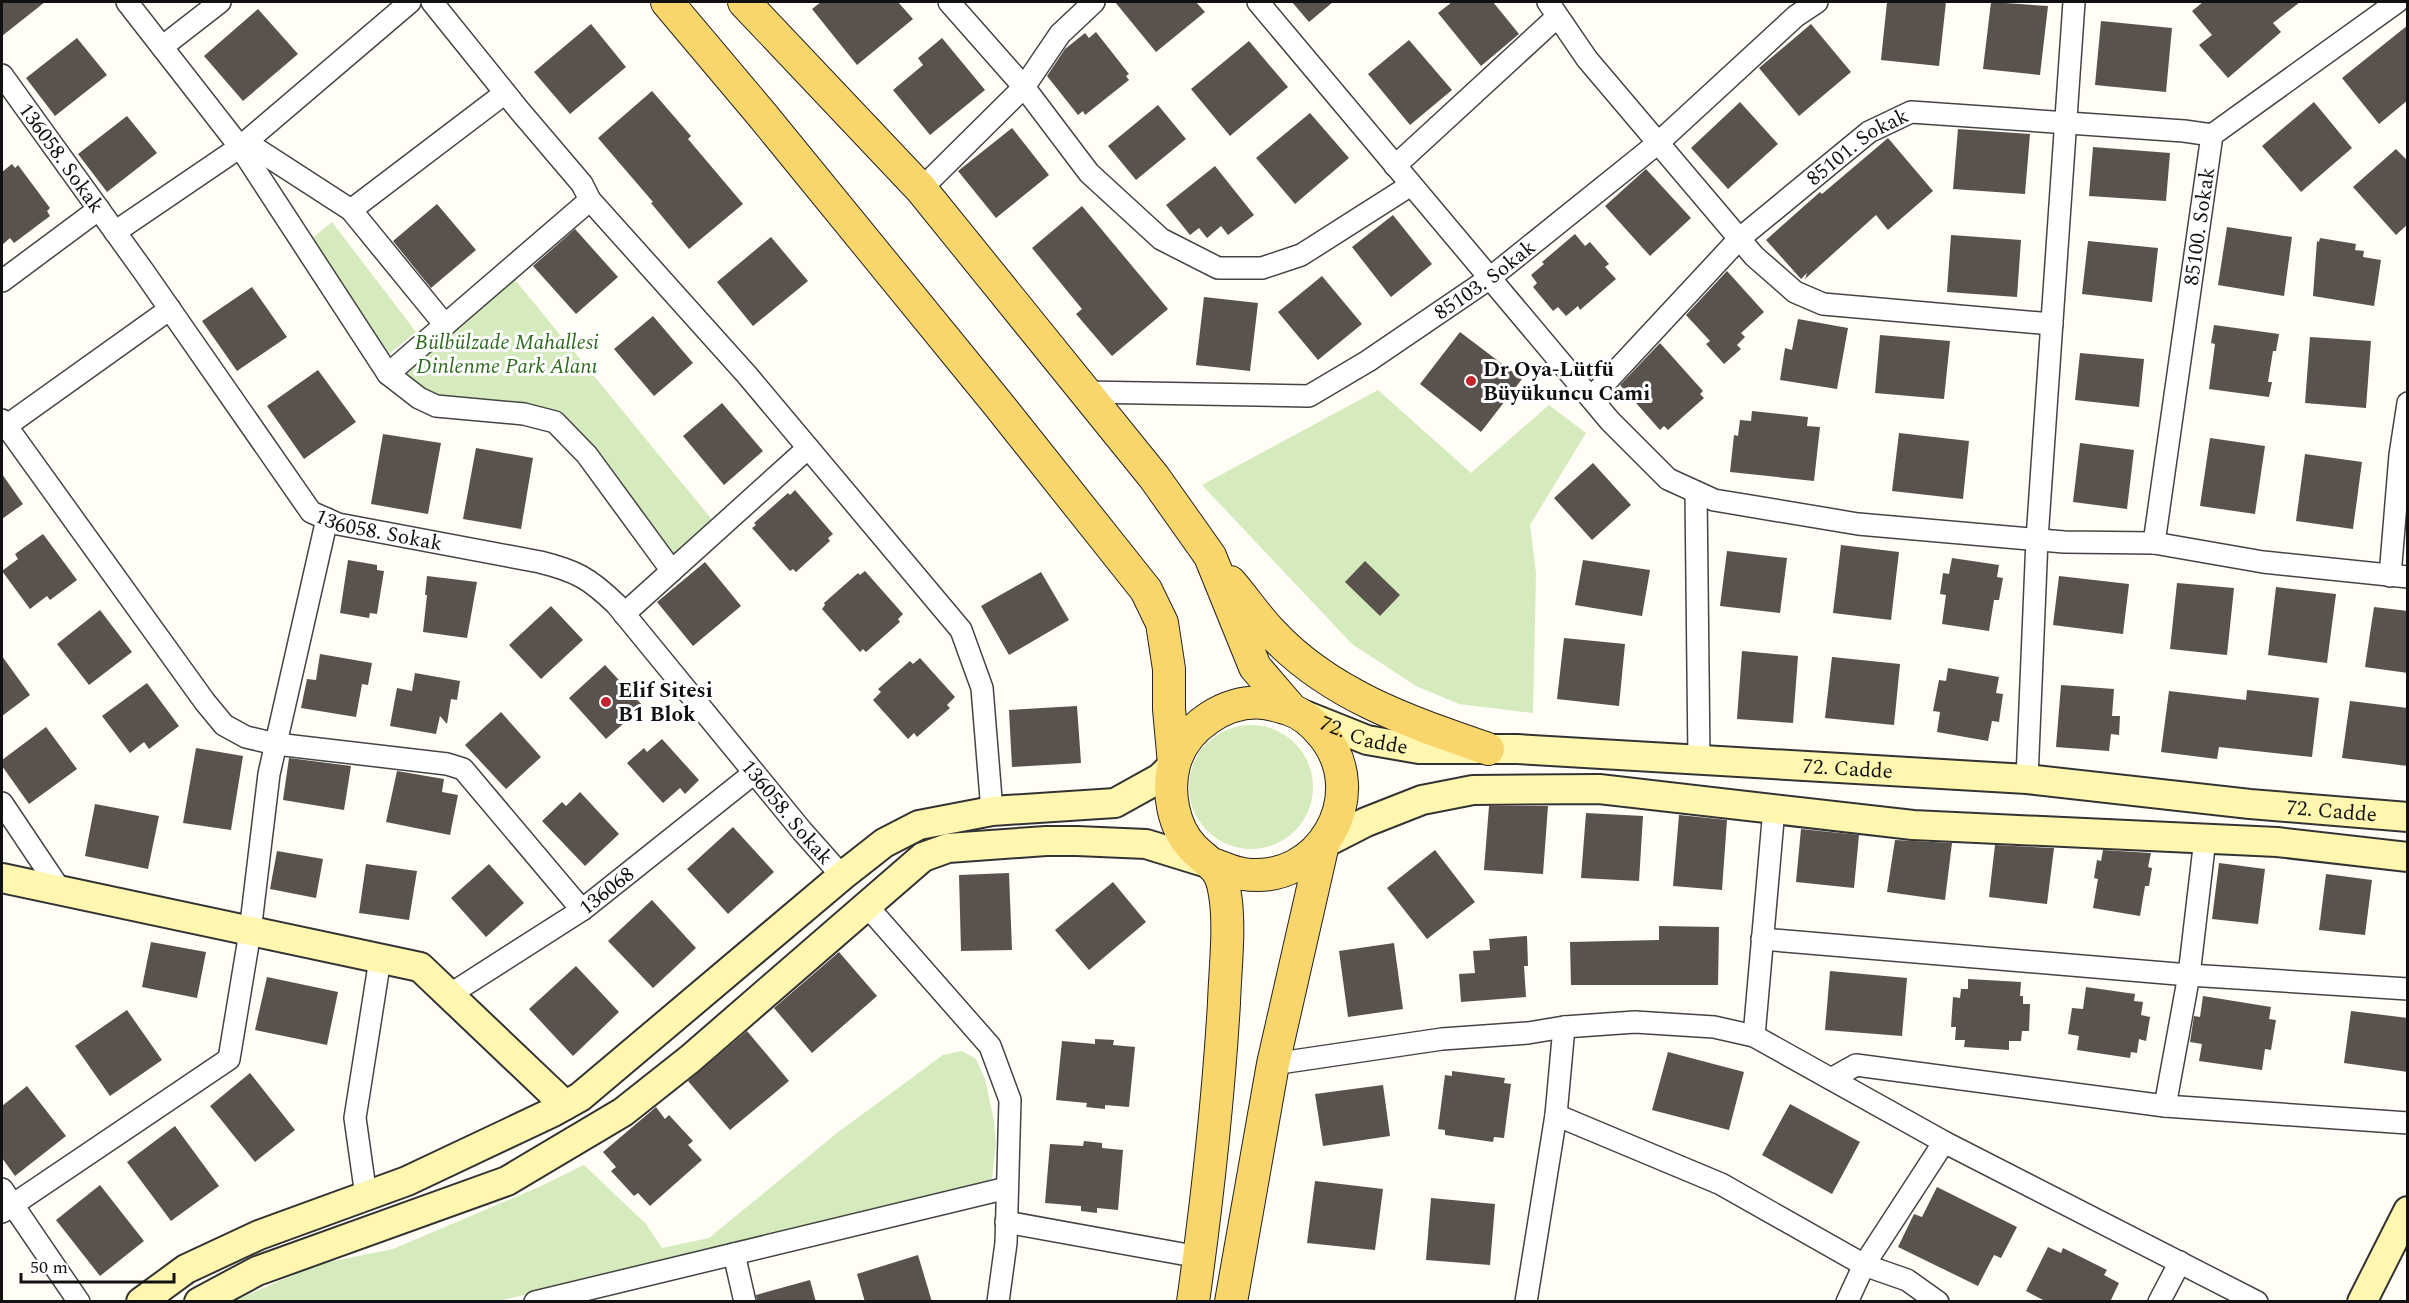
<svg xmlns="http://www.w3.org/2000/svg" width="2409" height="1303" font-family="Spectral,serif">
	<rect width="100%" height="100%" fill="#fffdf5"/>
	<!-- green -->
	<path fill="#d5ebbd" d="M332,222l84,110 -31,25 -81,-112z
		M515,280l199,242 -41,37 -120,-145 -113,-17 -38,-24z
		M1378,390l93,83 78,-68 37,28 -56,92 6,48 -3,140 -74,-9 -43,-18 -64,-42 -150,-159z
		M1189 787a62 62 0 1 1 124 0a62 62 0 1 1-124 0Z
		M962,1051l14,8 9,20 9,42 2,22 -4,36 -270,70 -224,52 -267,1 88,-38 74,-15 146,-62 45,-22 62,59 16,24 47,-10 128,-105 106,-78z"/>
	<!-- building -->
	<path fill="#5a524d" d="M2,2h43l-43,34z
		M821,2h77l15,17 -56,46 -45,-56z
		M1115,2h81l9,10 -49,40z
		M1292,2h41l-24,20z
		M1452,2h41l26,32 -38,32 -43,-53z
		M1887,2h59l-7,64 -58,-6z
		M1991,2l57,4 -8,69 -57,-6z
		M2203,2h97l-27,21 8,9 -53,46 -29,-33 13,-10 -20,-24z
		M258,9l40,45 -55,47 -39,-45z
		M2101,21l71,7 -6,64 -71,-7z
		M591,24l35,43 -56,47 -36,-42z
		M1811,24l40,48 -52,44 -40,-48z
		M2408,25v75l-29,24 -37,-46z
		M1096,32l33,42 -3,2 3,4 -44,35 -2,-4 -5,4 -31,-39 18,-27 20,-16 4,5z
		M77,38l30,37 -52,41 -29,-38z
		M942,38l43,52 -55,45 -37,-45 30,-25 -5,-7z
		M1409,40l43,50 -42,35 -42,-51z
		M1249,41l39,46 -58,49 -39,-47z
		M652,91l39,45 -3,3 55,65 -54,45 -38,-46 2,-1 -55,-64z
		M1740,102l38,42 -50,45 -37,-41z
		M2314,102l38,46 -51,44 -39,-46z
		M1158,105l28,34 -50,41 -28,-34z
		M1310,113l39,45 -54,46 -39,-46z
		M127,116l30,37 -50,39 -29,-38z
		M1012,128l37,47 -53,43 -38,-47z
		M1958,129l72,5 -5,60 -72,-5z
		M1888,138l45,53 -45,39 -12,-15 -71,64 2,-6 -6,6 -35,-39 54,-48 2,2z
		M2093,147l77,6 -4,48 -77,-5z
		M2396,149l12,12v63l-12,11 -43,-48z
		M12,164l3,4 3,-3 32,43 -3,3 3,5 -36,27 -4,-5 -8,7v-73z
		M1215,166l39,49 -26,20 -7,-9 -14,12 -8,-10 -9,7 -24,-30z
		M1646,169l45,49 -41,38 -45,-50z
		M437,204l39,46 -45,38 -38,-47z
		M1082,206l86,103 -56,47 -36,-42 6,-5 -50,-61z
		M1393,215l39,49 -41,33 -39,-50z
		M2227,227l65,10 -8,59 -66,-11z
		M575,229l43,48 -42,37 -43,-48z
		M1575,234l10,12 5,-4 19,22 -4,3 11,12 -36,31 -2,-4 -12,10 -8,-9 -5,4 -20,-24 4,-4 -6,-8 13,-11 -2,-2z
		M1951,235l70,5 -4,57 -70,-5z
		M771,237l37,44 -55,45 -36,-44z
		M2320,238l36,6 -1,6 9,1 -1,6 18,3 -7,46 -61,-10 4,-55 2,1z
		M2088,241l70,7 -6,54 -70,-8z
		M1727,271l37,41 -23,21 4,4 -8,8 4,4 -17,15 -18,-20 4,-3 -24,-26z
		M1322,276l40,48 -44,36 -40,-48z
		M252,287l35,50 -50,34 -35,-50z
		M1204,297l54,6 -8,68 -54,-6z
		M653,316l40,47 -39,33 -40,-47z
		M1798,319l50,9 -11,61 -57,-9 5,-32 7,2z
		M2214,325l65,9 -3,17h-3l-5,31h4l-3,15 -60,-8 6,-45 -4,-1z
		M1460,332l62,47 -41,53 -61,-48z
		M1880,335l70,6 -6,58 -69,-6z
		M2310,337l61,4 -5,67 -61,-5z
		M1660,343l43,48 -3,3 4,4 -36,32 -4,-4 -4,4 -40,-45z
		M2080,353l64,6 -5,48 -64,-7z
		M318,370l38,52 -52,37 -37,-53z
		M722,403l41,48 -39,34 -41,-49z
		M1752,411l56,6 -1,9 13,1 -6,54 -84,-9 4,-37 4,1 2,-16 11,1z
		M1899,433l70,8 -6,58 -71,-8z
		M383,434l58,9 -13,71 -57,-10z
		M2210,438l55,8 -10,68 -55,-8z
		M2080,443l54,7 -7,59 -54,-7z
		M476,448l57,10 -12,71 -58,-10z
		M2305,454l57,8 -9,67 -57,-8z
		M1593,463l38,42 -39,35 -38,-42z
		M2,474l21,30 -21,15z
		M795,490l38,44 -5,4 2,3 -34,31 -3,-3 -3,2 -38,-43 4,-3 -2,-2 34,-30 2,2z
		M43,534l34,46 -27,20 -3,-4 -17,13 -28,-38 16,-12 -3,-5z
		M1841,545l58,7 -8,68 -58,-7z
		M1727,551l60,7 -7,55 -60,-7z
		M1952,558l47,7 -2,12 6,1 -4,22h-5l-5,31 -47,-7 4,-29 -6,-1 3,-21 6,1z
		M348,560l29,5v5l7,1 -7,43 -7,-1 -1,5 -29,-5z
		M1583,560l67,10 -8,46 -67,-11z
		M1365,561l35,34 -20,21 -35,-34z
		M705,562l36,44 -48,40 -36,-44z
		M865,571l38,43 -5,5 2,3 -34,30 -3,-3 -3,3 -38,-43 3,-4 -1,-2 34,-30 2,2z
		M1041,572l28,48 -60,35 -28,-49z
		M427,576l50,6 -10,56 -44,-6 4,-37h-2z
		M2059,576l70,8 -6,50 -70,-9z
		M2177,583l57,5 -7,67 -57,-6z
		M2276,587l60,7 -9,69 -59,-8z
		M551,606l32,34 -42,39 -32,-34z
		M2374,607l34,4v62l-43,-6z
		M100,610l32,42 -43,33 -32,-41z
		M1564,638l61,6 -6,62 -62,-7z
		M1742,651l56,5 -5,67 -56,-4z
		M320,654l52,9 -4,22 -6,-1 -6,33 -55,-9 6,-29 9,1z
		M2,656l28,39 -28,21z
		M1832,657l68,7 -6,61 -69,-7z
		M920,658l35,39 -8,8 3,3 -33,29 -3,-4 -6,6 -35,-39 8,-8 -3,-3 32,-28 3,3z
		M605,665l38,41 -37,33 -37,-41z
		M1948,668l51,9 -3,16 7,1 -4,28 -7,-1 -4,20 -51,-9 3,-20 -7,-1 6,-31 7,1z
		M415,673l45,8 -3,19 -6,-1 -4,25 -7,-8 -4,18 -46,-8 7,-38 15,3z
		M147,683l32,43 -30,23 -5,-7 -14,11 -28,-37z
		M2061,685l53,4 -2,27h8l-1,19 -8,-1 -2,17 -53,-4z
		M2247,690l72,8 -7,59 -93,-10 -2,12 -56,-7 8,-61 77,9z
		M2350,701l58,7v58l-66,-8z
		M1077,706l4,57 -69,4 -3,-57z
		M501,712l40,45 -35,32 -41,-44z
		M46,727l31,42 -48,35 -27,-38v-6z
		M662,739l37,41 -14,14 -5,-6 -17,15 -36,-40 17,-15 3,4z
		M196,748l47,8 -12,74 -48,-7z
		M289,758l62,8 -7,44 -61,-10z
		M397,771l47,8 -2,13 16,3 -8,40 -64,-13z
		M580,792l39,42 -34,32 -43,-45 20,-19 4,4z
		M95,804l64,12 -11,53 -63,-13z
		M1489,806h59l-5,68 -59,-4z
		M1586,813l57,3 -4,65 -58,-3z
		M1679,815l48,5 -5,70 -49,-4z
		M733,827l41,45 -46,42 -41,-45z
		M1801,829l58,6 -5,53 -58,-6z
		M1895,840l57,3 -7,57 -58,-8z
		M1995,845l59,3 -7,56 -58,-7z
		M1435,850l40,52 -48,37 -40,-51z
		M2103,850l48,3 -3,14 4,1 -3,18h-4l-5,30 -47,-8 5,-29 -4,-1 3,-18 4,1z
		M277,851l46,8 -7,39 -46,-9z
		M2219,863l46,6 -7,55 -46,-5z
		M366,864l51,7 -8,49 -50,-7z
		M489,864l35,39 -38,34 -35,-39z
		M1009,873l3,77 -51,1 -2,-76z
		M2326,874l46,6 -7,55 -46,-5z
		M1113,882l33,40 -57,48 -34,-40z
		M652,900l44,48 -43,40 -45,-47z
		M1659,926l60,1 -1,58h-147l-1,-43 89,-2z
		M1527,936l1,30h-4l2,31 -65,5 -2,-28 16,-1 -2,-22 17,-1 -1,-11z
		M151,942l55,10 -9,46 -55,-11z
		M1394,943l9,66 -55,8 -9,-66z
		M839,952l38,44 -65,57 -38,-45z
		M576,966l43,46 -46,44 -44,-47z
		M1830,971l77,7 -5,58 -77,-6z
		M267,977l71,15 -11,53 -72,-15z
		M1968,979l53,3 -1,14h3v8h7l-1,27h-7l-1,10h-12v9l-45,-3 1,-7h-10l1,-13h-5l2,-30 7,1 1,-9h7z
		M2086,987l49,7 -1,7 9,1 -2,13 9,2 -4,24 -7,-2 -2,14 -6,-1 -1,6 -53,-8 2,-14 -11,-2 4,-26 11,1z
		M2203,996l68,11 -2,12 7,1 -5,30 -6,-1 -3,21 -63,-9 3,-17 -12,-2 4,-26 6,1z
		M127,1010l35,50 -52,36 -35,-50z
		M2351,1011l57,7v54l-64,-9z
		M747,1031l42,50 -59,49 -42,-49z
		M1095,1039l19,1 -1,5 22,2 -6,60 -24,-2v4l-19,-2 1,-4 -31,-3 6,-59 33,3z
		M1668,1052l76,20 -15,58 -77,-20z
		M1452,1071l53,7 -1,5 7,1 -7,54 -10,-1 -1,5 -48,-7v-5l-7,-1 7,-54 7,1z
		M250,1073l45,57 -40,32 -45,-56z
		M1383,1085l7,51 -67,10 -8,-52z
		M27,1086l39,50 -51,40 -13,-18v-52z
		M1790,1104l70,38 -28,52 -70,-39z
		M656,1107l9,12 4,-4 24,26 -5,4 14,15 -52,46 -12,-13 -4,3 -23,-25 5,-4 -13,-15z
		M175,1126l44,60 -48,35 -44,-59z
		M1084,1141l18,2v5l21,2 -5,60 -21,-2v5l-16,-2v-5l-36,-3 5,-59 33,2z
		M1315,1181l68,8 -8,61 -68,-7z
		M100,1185l44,56 -44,35 -44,-56z
		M1937,1187l80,40 -16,31 -7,-3 -16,31 -80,-39 16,-33 8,3z
		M1431,1198l64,6 -5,61 -64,-5z
		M2048,1247l13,6 2,-5 44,22 -3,5 15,8 -9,19h-63l-21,-11z
		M918,1255l14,47h-67l-8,-28z
		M810,1280l6,22h-59l-1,-7z"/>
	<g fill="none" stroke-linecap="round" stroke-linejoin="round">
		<!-- street casing -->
		<g stroke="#444" stroke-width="24">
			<g id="street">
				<path d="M127,2l113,145 148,227 31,24 17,8 88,8 31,8 32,33 85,116"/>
				<path d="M432,2l87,108 63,74 8,16 157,175 214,255 21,58 10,123"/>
				<path d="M949,2l75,85 65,86 72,66 57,29h44l39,-13 110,-70"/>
				<path d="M1258,2l352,419 58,58 46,21 144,24 206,18 90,1 109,19 145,15"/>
				<path d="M1548,2l39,57 167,197 41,36 28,12 229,20"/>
				<path d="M162,47l58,-45"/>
				<path id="s1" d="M2,75l142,197 167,240 27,12 202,38c36,9 49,16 76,42l186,227 40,45"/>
				<path d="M246,142l105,68 94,115"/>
				<path d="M1395,166l162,-149"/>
				<path d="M921,189l103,-102 36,-53 34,-32"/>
				<path d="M351,210l154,-117"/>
				<path d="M115,232l125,-85 170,-145"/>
				<path d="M2,281l97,-72"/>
				<path d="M388,374l202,-174"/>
				<path id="s2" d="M1085,392l224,4 59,-35 122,-83 168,-135 138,-127 21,-14"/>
				<path id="s3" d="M1591,398l148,-159 130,-107 42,-20 273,19 28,4"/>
				<path d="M2,420l203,282 19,23 22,12 30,7 171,20 16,5 119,141"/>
				<path d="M2,429l168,-120"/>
				<path d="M1696,492l3,268"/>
				<path id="s4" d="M2154,543l58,-408 185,-133"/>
				<path d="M2390,576l10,-121 8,-52"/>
				<path d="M624,614l184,-166"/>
				<path d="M2027,779l10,-240 37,-537"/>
				<path d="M2,803l59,88"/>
				<path d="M867,906l123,140 20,54 -4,143 -8,59"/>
				<path d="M1762,939l427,36 219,14"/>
				<path id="s5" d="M449,995l133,-85 172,-137"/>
				<path d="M1754,1036l20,-227"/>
				<path d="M1273,1064l169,-25 86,-6 36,-6 71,-5 79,5 40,9 190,106 313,160"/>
				<path d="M1831,1079l25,-14 309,41 243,17"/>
				<path d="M2165,1106l24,-131 16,-136"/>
				<path d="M1556,1115l165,69 143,81 43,15 31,22"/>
				<path d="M2,1189l77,113"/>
				<path d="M366,1196l-11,-78 25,-159"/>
				<path d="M2,1212l227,-153 21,-127 19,-158 58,-255"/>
				<path d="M1006,1222l193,35"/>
				<path d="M734,1254l11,48"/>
				<path d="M535,1302l472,-114"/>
				<path d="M1526,1302l30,-187 8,-88"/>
				<path d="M1847,1302l17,-37 80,-123"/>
				<path d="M2159,1302l21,-40"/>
			</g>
		</g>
		<!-- secondary casing -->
		<g stroke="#333" stroke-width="32">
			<g id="secondary">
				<path id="s6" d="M1302,714l65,26 52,9h98l510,30 223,25 158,13"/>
				<path d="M1323,844l43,-22 56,-22 51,-10 126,-1 314,36 364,17 131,15"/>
				<path d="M2,878l418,89 145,138"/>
				<path d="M141,1302l45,-33 73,-34 148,-54 146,-69 27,-15 262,-221 42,-33 35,-18 73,-14 123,-8 45,-25 14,-14"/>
				<path d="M199,1302l58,-31 250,-90 116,-69 67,-53 233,-202 25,-9 98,-7h31l69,3 68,21"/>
				<path d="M2362,1302l46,-91"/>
			</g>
		</g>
		<!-- primary casing -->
		<g stroke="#222" stroke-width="34">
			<path id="primary" d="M667,2l96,114 235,288 148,186 16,33 7,46v40l5,55
				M744,2l177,187 233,288 56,79 45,111 37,43
				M1230,582c14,16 26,34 41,50 58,63 139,90 217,117
				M1193,1302c14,-100 25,-199 31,-299 1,-34 7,-81 0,-114 -4,-23 -16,-26 -31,-41 -20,-21 -26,-56 -19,-83 10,-38 52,-66 90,-62 8,1 17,4 24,6 14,4 26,15 35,26 49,60 -3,151 -80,139 -9,-1 -19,-6 -28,-9
				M1231,1302l42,-238 50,-220"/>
		</g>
		<!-- street -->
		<use href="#street" stroke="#fff" stroke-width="21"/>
		<!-- secondary -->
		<use href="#secondary" stroke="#fff6b0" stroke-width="28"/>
		<!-- primary -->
		<use href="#primary" stroke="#f9d66b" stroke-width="32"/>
	</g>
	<!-- markers -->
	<g fill="#c4262e" stroke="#fff" stroke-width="2">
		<circle cx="1471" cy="381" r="6"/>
		<circle cx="606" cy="702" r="6"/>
	</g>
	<g text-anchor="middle" stroke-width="6" stroke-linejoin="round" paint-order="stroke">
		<!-- street labels -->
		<g font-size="21" fill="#111" stroke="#fff">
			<text dy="7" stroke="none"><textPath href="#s3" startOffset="368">85101. Sokak</textPath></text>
			<text dy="7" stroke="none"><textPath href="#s1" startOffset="102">136058. Sokak</textPath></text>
			<text dy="7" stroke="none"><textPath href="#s4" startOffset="320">85100. Sokak</textPath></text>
			<text dy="7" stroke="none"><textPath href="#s2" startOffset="435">85103. Sokak</textPath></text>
			<text dy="7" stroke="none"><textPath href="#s1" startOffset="606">136058. Sokak</textPath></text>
			<text dy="7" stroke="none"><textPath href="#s6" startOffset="66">72. Cadde</textPath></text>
			<text dy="7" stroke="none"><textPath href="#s6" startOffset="552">72. Cadde</textPath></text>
			<text dy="7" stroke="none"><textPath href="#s1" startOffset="1128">136058. Sokak</textPath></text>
			<text dy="7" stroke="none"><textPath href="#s6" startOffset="1038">72. Cadde</textPath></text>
			<text dy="7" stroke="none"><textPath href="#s5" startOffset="189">136068</textPath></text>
		</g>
		<!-- park labels -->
		<g font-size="21" font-style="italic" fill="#2f6b1f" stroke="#fff">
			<text x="507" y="349">Bülbülzade Mahallesi<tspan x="507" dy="24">Dinlenme Park Alanı</tspan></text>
		</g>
		<!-- poi labels -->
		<g font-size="21" font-weight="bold" fill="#111" stroke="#fff" text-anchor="start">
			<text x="1483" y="376">Dr Oya-Lütfü<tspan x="1483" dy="24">Büyükuncu Cami</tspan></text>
			<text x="618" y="697">Elif Sitesi<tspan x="618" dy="24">B1 Blok</tspan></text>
		</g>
	</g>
	<!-- border -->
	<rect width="2409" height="1303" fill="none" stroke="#111111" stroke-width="6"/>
	<!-- scale -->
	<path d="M21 1273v9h153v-9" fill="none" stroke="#111111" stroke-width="3"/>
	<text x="30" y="1273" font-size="18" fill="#111111" stroke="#ffffff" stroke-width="4.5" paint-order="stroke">50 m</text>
</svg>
